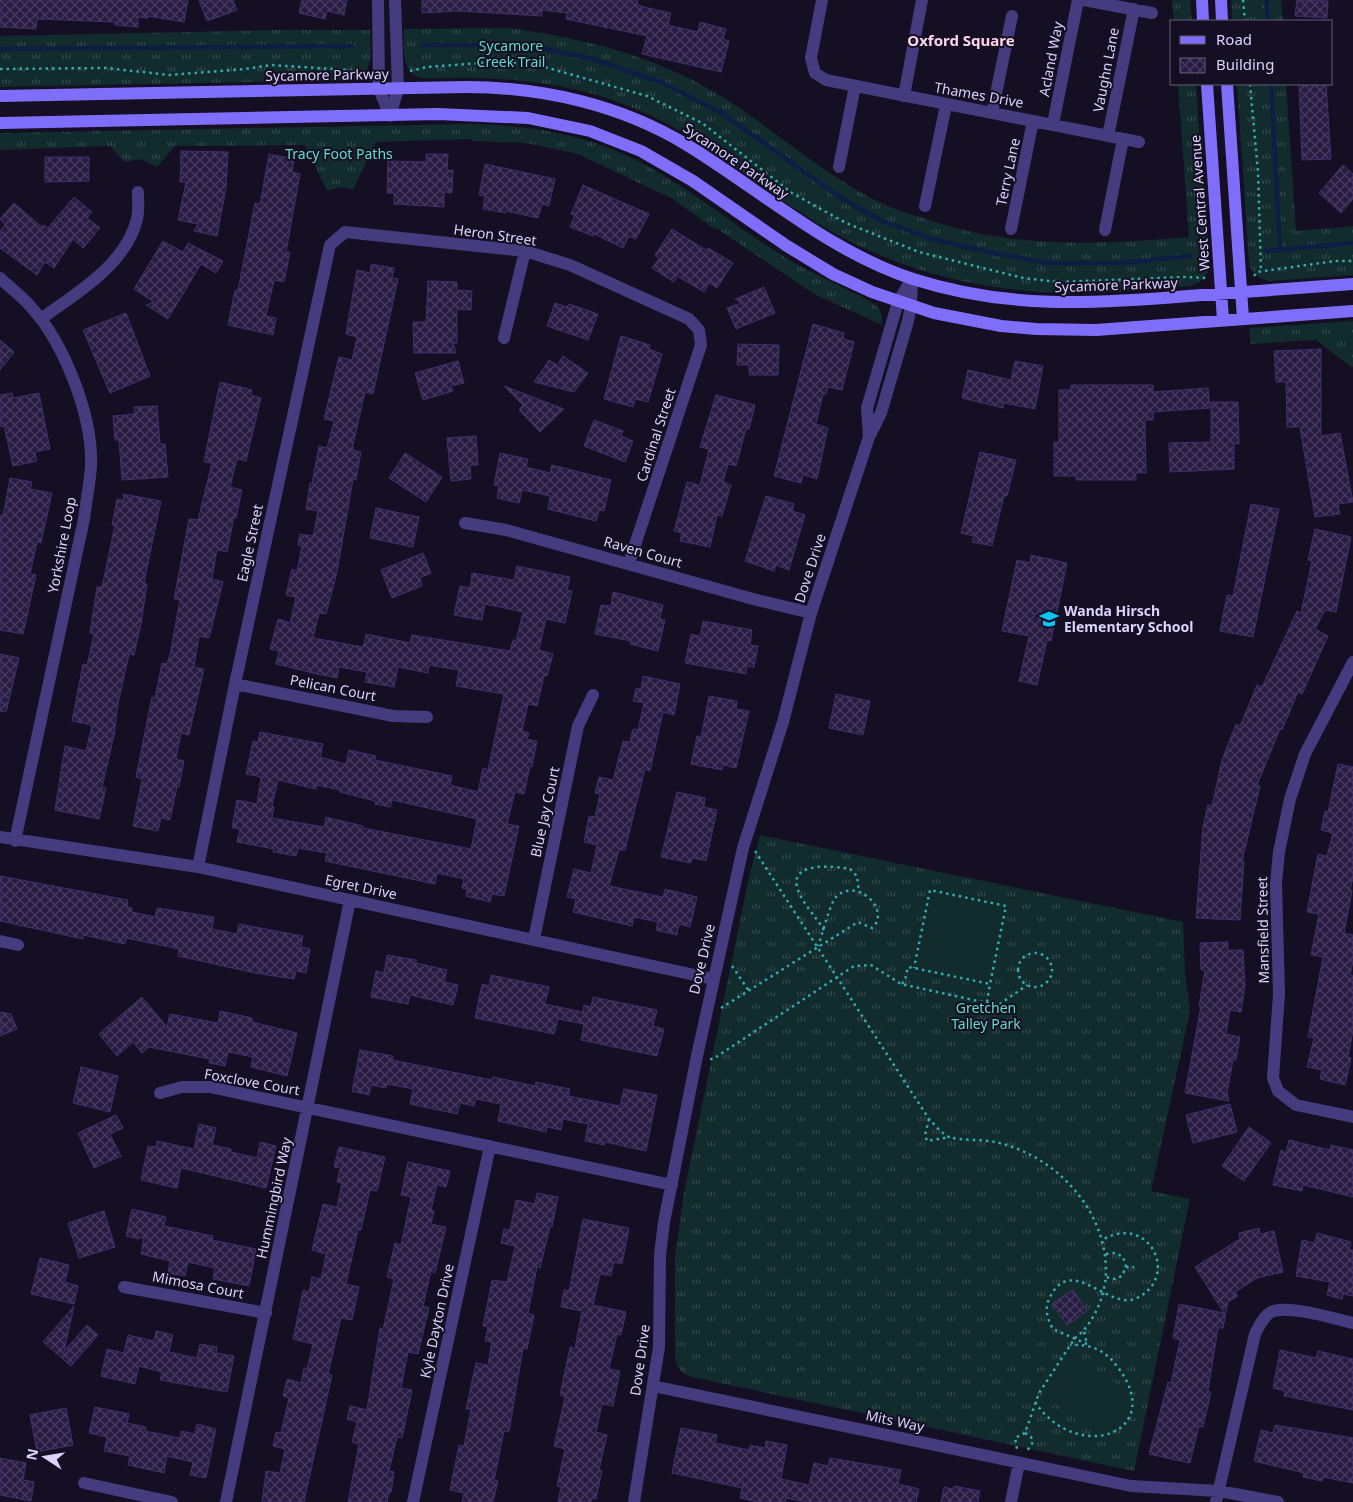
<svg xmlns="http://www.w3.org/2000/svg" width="1353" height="1502" font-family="'Noto Sans',sans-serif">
	<defs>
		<pattern id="grass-tufts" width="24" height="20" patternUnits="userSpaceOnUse" patternTransform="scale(1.25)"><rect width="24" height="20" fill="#122b2d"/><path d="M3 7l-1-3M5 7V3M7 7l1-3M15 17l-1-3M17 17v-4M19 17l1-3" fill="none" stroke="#34494c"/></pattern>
		<pattern id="building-cross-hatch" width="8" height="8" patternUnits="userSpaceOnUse" patternTransform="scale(1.25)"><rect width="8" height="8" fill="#281c43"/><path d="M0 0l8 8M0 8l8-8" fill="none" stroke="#473c5f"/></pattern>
	</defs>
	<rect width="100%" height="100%" fill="#140f23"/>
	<!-- grass -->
	<path fill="url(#grass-tufts)" d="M1172,0h18l2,21h-18z
		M1231,0h50l2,21h-51z
		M510,28c77,11 151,29 217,72 52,33 98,76 154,103 12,6 26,10 39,14 91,32 174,28 269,20l-11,-153h18l12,188 -8,10 -10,4c-38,3 -77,7 -115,7 -84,0 -167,-19 -241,-60 -77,-43 -132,-102 -219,-132 -46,-16 -93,-22 -141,-23 -18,-1 -36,1 -54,0 -20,-9 -16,-30 -16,-49z
		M278,30h92c0,19 6,46 -19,50l-351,7v-51z
		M1237,84h49l10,147 57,-5v49l-83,6c-11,-2 -18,-7 -21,-18z
		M468,124c47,1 94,6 138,23 72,27 126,80 192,118 14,8 74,35 80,42 4,5 4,12 4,18l-68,-31 -98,-66 -2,1 -41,-30 -95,-45 -52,-11 -54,-2v-2l-96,3 -23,48 -12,-3 -14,4 -22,-46 -130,1 -18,21 -17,-8 -15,3 -15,-16 -110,4v-17z
		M1353,321v46h-2l-35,-27 -65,4 -2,-16z
		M760,835l423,87 2,52 5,37 -39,180 39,8 -56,272 -442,-94c-10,-3 -16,-9 -17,-20v-100l9,-64 64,-311z"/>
	<!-- pitch -->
	<path fill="#122b2d" d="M928,887l82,18 -17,83 -82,-17z
		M1068,1354l60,37 1,5 -22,35 -6,1 -59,-36 7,-15z"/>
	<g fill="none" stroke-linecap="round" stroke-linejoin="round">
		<!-- stream -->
		<path stroke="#0e1d43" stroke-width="4.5" d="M1267,0l1,21
			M422,45h102l65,13 74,25 60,31 115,82 42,24 52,19 65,15 53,9h70l70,-7
			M0,49l352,-3
			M1271,84l9,166
			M1266,251l87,-8"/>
	</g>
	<!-- building -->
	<path fill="url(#building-cross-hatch)" stroke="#412f6e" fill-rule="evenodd" d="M0,0h188l-4,22 -36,-6v2l-10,-1v10l-23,-2v-3l-78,-3 -1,10 -36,-2z
		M199,0h34l4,10 -30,11z
		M302,0h45l-3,15 -17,-4 -2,8 -26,-6z
		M422,0h216l-1,4 7,3 27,6 -3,12 30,7 2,-10 26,7 -3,10 6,2 -8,31 -79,-18 5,-18 -81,-17 1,-6 -25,-3v6l-84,-5 -36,2z
		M1297,0l31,1 -1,17 -32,-2z
		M1299,84h27l5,75 -29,1z
		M181,151l47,1 -2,36 -9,48 -23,-5 4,-7 -20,-4 8,-38h-6z
		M269,154l25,5 -2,13 8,2 -14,78h4l-6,30 -10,-2 -8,36 10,2 -3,17 -45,-10 7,-35h3l17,-87 5,1z
		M426,154h22l-1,16h6l-1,23 -8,-1v15l-50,-3v-11h-7l1,-32 38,1z
		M45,157h44v24l-44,1z
		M485,164l70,15 -6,27 -7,-2 -4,14 -32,-7v2l-23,-4 2,-13 -6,-1z
		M1343,165l10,9v25l-12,14 -22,-20z
		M583,185l66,29 -13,25 -7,-3 -6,12 -29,-14 -1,2 -23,-9 5,-12 -4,-1z
		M74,197l18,15 -5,6 13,10 -17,20 -10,-9 -19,29 -9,-6 -8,13 -37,-27v-17l5,-6 -5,-6 14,-16 28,24 2,-2 4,3z
		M672,229l34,21 2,-2 25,15 -16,25 -8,-5 -5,9 -27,-16 -3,6 -22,-14 7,-10 -4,-3z
		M163,241l20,11 5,-9 35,18 -7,12 -15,-9 -33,55 -22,-14 8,-3 -20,-13z
		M371,264l23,4 -2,10 6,1 -25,115 -8,-2 -12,53v5l8,2 -5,28 -3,-1 -16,93 -11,42 -7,-1 -6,25 50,9 3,-13 44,9 2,-8 98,16 3,-11 3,1 7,-29 -38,-8 -3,16 -28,-5 6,-29 10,2 2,-15 42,7 3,-14 53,11 -3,13 5,1 -7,32 -19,-4 -7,31 14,4 -6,22h-3l-7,30 -9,-2 -6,27 7,2 -2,6 10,2 -5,26 -2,-1 -6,28 -9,-2 -8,32 12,2 -15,70 -12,-2 -2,8 -24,-6 1,-7 -5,-1 2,-9 -27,-6 -2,11 -110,-23 2,-8 -29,-5 -2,8 -23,-4 1,-3 -37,-7 3,-13 -8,-1 5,-28 20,4 4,-27 -15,-3 7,-33 5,1 2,-10 63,12 -3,13 26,7 3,-14 27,6 -1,4 77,16 -2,9 28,7 5,-24 5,2 16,-76 -48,-8 3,-16 -30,-5 -1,8 -30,-6 -4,20 -29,-5 2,-10 -28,-5 -2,11 -20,-4 -41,-10 3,-13 -9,-2 8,-30 12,4 6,-26 -10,-2 6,-26 5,2 5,-25 -4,-1 2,-11 13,2 5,-25 -12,-2 4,-26h2l7,-37 8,2 7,-27 -10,-2 15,-62 13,3 5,-23 -11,-3 11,-64 13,3zM278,780l38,9 1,-4 23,5v2l35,9v3l15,3 2,-7 85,19 -6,30 -108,-21v-2l-37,-9 -2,10 -52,-9 2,-11 -2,-1z
		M428,281l29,1v8l15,1 -1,19 -14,-1v34h-4l3,10h-42l-1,-31h13z
		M764,287l11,26 -39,16 -9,-21 14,-5 -6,-4z
		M555,303l12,4 2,-3 29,10 -10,26 -41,-14z
		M126,313l24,63 -40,17 -27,-63z
		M813,324l31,9 -1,6 11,3 -12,48 -14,-3 -2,7h-3l-7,30 12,4 -11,51 -14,-4 -2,8 -27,-7z
		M621,336l29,9 -1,4 13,5 -14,48 -13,-3 -2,8 -29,-8z
		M0,340l14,12 -14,18z
		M738,344l41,1 -1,30h-29v-10h-12z
		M1321,349v87l19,-3 13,69 -15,2 2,10 -25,3 -15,-90h-13l-1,-45h-10l-2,-31z
		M563,356l25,17 -14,19 -40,-10 15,-22 8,5z
		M458,361l6,22 -13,3 2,5 -30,9 -8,-27z
		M1015,361l28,5 -8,43 -31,-6 -1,5 -41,-10 6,-28 43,10z
		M220,382l32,8 -1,5 10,3 -15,63 -9,-2 -7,28 12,3 -6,28 -2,-1 -7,35 -10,-2 -5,29 11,3 -14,56 -10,-2 -5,31 10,2 -15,66 -8,-2 -5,26 8,2 -5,26h-2l-7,33 -9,-2 -3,13 -25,-5 9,-47 -6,-2 16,-80 3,1 7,-35 5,1 3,-10 10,-54 -6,-1 15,-80 9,1 14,-57 -8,-1z
		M1071,385h82v7l55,-4 2,20 -57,4v8h-8l1,53h-10v7h-60v-4h-22v-34h5v-52h12z
		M504,386l60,23 -24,23 -21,-22 4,-5z
		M12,393l1,5 26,-5 11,56 -15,3 2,9 -24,5 -9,-40 -3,1 -1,-7v-25z
		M716,395l39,10 -6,24h-3l-10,37 -8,-2 -5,18 8,3 -9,31 -5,-1 -7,32 -30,-6 2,-8 -8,-2 13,-49 13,3 9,-36 -9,-2z
		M1211,402h27l1,42h-5v25l-64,3 -1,-29 42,-1z
		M157,406l3,38h5l3,33 -46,3 -3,-40h-4l-2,-24 22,-2 -1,-7z
		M594,420l29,11 -2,5 12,5 -8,21 -41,-16z
		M476,436l2,29h-8l1,14 -20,2 -4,-43z
		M980,452l36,8 -9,36h-3l-12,50 -20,-4 2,-6 -13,-3z
		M405,453l37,24 -16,25 -37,-24z
		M500,453l28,6 -2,8 24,6 2,-8 59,15 -7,31 -5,-1 -3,11 -48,-12 2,-13 -28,-6 -3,13 -22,-5 2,-12 -5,-1z
		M10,478l22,4 -2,7 22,4 -11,50 -4,-1 -7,32 6,1 -13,59 -23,-4v-115l3,1z
		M123,494l38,7 -17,82 3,1 -6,40 -7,31 -5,-1 -11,50 -4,32 -12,51 4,1 -7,31 -44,-9 10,-64 21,5 6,-26 -20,-4 11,-57 4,1 7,-31 -4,-1 7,-46h5l13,-62h-3l5,-26 7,2z
		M766,496l28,8 -2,7 13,4 -16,55 -13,-5 -2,6 -29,-10z
		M1251,504l28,5 -26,128 -33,-6 7,-36 6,1z
		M376,508l43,9 -6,30 -43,-9z
		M1315,529l36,8 -15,75 -11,-2 -10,19 13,7 -26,58 -4,-2 -16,38 -2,-1 -23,56 3,1 -18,75h2l-4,59 -44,-2 7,-92 5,-21 4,1 10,-46 14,-36 4,2 17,-41 5,2 35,-76 4,2 11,-52 -4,-1z
		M423,553l8,20 -11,5 2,8 -30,12 -11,-28z
		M1031,555l36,8 -16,78 -4,-1 -10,45 -18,-4 10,-45 -27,-5 15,-71 13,3z
		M613,592l50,13 -3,14 5,1 -7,31 -28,-7 1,-3 -36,-7 6,-29 10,1z
		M703,621l49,9 -2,15 8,1 -4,21 -7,-1 -1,8 -61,-11 6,-29 9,2z
		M0,654l19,4 -13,54 -6,-1z
		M643,676l37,8 -6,31 -11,-3 -13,59 -5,-2 -20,81h-6l-10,36 54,11 2,-8 32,8 -7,30 -11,-3 -2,11 -21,-5 2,-8 -24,-5 -2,9 -59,-14 3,-13 -9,-2 7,-28 17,4 6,-28 -13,-3 5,-26 6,1 5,-23 -5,-1 4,-16 14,3 10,-39 7,1 3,-13 5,1 6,-27 -11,-2 3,-13 5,1z
		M836,694l34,7 -7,34 -34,-7z
		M709,696l28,5 -1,8 13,2 -13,57 -13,-3 -1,5 -31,-6 6,-28 4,1z
		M1338,764l15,3v111l-3,12 2,1 -8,42 9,2v26l-3,14 3,1v54l-5,27 3,1 -6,27 -25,-6 2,-9 -15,-3 7,-29 -6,-1 15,-80 -12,-2 8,-41 -12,-2 11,-58 9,2 6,-23 -12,-3 4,-19 3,1z
		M677,792l28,6 -1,9 13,3 -11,51 -14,-3 -1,5 -30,-6z
		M0,876l128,24 -1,7 5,1v4l23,5 2,-9 57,9 -2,12 25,5 2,-10 64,12 -2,11 9,2 -4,24 -10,-2 -2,8 -39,-6 -77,-17 1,-7 -53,-11 -1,6 -42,-9v4l-83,-18z
		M1228,942v8h15l2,36 -4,26 -11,-2 -4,24 14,3 -4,23h-3l-6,33 2,8 -44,-8 16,-87h-2l6,-36h-4l-1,-27z
		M387,955l29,5v3l31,7 -3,12 14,3 -5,20 -43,-10 -2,9 -37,-7 5,-26 8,2z
		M491,975l58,12 -4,17 38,8 1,-7 7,2 2,-10 64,13 -4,16 11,3 -7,27 -76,-16 3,-16 -26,-5 -4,15 -79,-16 7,-34 7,2z
		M142,997l25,30 3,-13 48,9 2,-12 32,7v4l45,11 -10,43 -36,-9 2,-10 -25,-5 -3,14 -16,-3 1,-4 -61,-12 -7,6 -9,-11 -16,14 -18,-22z
		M0,1012l11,2 6,15 -17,7z
		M360,1050l33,6 -1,4 100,20 1,-3 42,9 1,-4 34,7 -2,7 52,10 4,-17 33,6 -11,56 -41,-9 -1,3 -19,-4 3,-17 -25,-5 -2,11 -14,-3 -1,5 -48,-11 3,-17 -25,-5 -2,7 -14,-3 -3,11 -47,-10 3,-15 -26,-5 -1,4 -15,-3 -2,10 -17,-4z
		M81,1067l37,9 -8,36 -37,-9z
		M1230,1104l7,28 -44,11 -7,-28z
		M116,1115l7,13 -13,6 11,22 -27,12 -16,-35z
		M199,1124l17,4 -4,17 19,4v3l26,6 3,-16 16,4 -10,42 -85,-20 -4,20 -36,-8 7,-34 8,1 1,-6 37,8z
		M1249,1127l22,16 -27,38 -22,-15z
		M1289,1140l41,10 1,-5 22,5v47l-50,-12 -1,6 -29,-6 8,-35 5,3z
		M339,1147l46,10 -8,34 -7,-1 -9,40h-3l-12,54 13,3 -7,33 -11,-2 -13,56 4,1 -28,127h-42l4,-31 14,2 5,-24 -12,-3 3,-14 5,1 8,-35 -6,-2 4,-17 14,4 3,-15 3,1 6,-25 -20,-5 10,-49 6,2 3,-15 9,2 5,-25 -14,-4 11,-46 14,3 5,-24 -5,-1 3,-14 -6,-1z
		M408,1162l42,9 -4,16 -9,-2 -6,25 3,1 -3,13 15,3 -11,46 -4,-2 -8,35 6,2 -11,46 -10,-2 -7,36 11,2 -10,48 -5,-1 -8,34 5,1 -3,20h-2l-2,10h-39l11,-58 -7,-2 5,-20 -10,-3 3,-13 17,4 13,-82 3,1 11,-50 -7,-2 8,-34 6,2 10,-48 -10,-2z
		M537,1193l21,4 -6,30h-2l-10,41 -3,-1 -9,47 6,1 -7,34 -4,-1 -14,84 -5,-1 -10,49 4,1 -5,21h-31l2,-9 -14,-3 9,-45 5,1 7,-37h-5l10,-46 12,2 4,-23 -7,-1 3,-14 -5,-1 9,-46 15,2 8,-36 -14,-3 3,-14 6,1 6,-30 19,4z
		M132,1209l34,8 -2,9 49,10 -1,4 44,9 -7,37 -36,-7 2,-11 -27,-6 -3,14 -17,-3 2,-12 -29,-7 3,-17 -5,2 -13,-3z
		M104,1211l11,36 -36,11 -11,-35z
		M583,1219l46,9 -7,36 -8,-2 -3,14 -11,-2 -7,31 33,7 -5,23 -4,-1 -8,35 11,2 -7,35 -11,-2 -6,28 11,3 -8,35 3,1 -6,28 -4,-1 -1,4h-33l3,-15 -4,-1 8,-37 -11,-3 11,-49 -5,-2 10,-48 5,1 7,-37 -21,-4 3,-17 5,1z
		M1259,1228l1,6 14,-3 9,41 -26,6 -22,14 3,4 -10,6 -5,26h-5l-10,63 3,1 -8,35 -4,-1 -9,37 -41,-9 19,-72 3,1 9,-43 -7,-2 6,-34 45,9 -29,-46 45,-28 -1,-6z
		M1317,1233l34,9 -2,8h4v46l-10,-2 -1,5 -15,-4 3,-13 -34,-6 6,-36 13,3z
		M40,1258l29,7 -4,17 13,4 -4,18 -43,-10z
		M1073,1290l14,21 -20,14 -15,-21z
		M74,1306l-10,45 23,-26 11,10 -27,31 -28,-24z
		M156,1331l17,4 -4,17 28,6 3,-14 17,3 -1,6 18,3 -7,36 -67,-12 2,-8 -23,-6 -4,18 -34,-8 6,-27 17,4 4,-18 26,6z
		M1280,1350l36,8 2,-7 35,8v51l-69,-14 1,-5 -12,-3z
		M95,1407l34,7 -2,9 19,4 -1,4 35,7 1,-7 14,3 2,-10 19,5 -10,49 -16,-3 3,-13 -26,-6 -3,17 -36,-8 2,-9 -26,-5 3,-14 -18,-4z
		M66,1408l7,37 -36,7 -7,-37z
		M1275,1425l78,13v45l-30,-6 -1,4 -19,-4 1,-4 -50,-12 7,-31 12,3z
		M681,1428l36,7 -2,8 34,7 1,-5 15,3 1,-7 21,4 -6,34 28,6 5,-22 14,3 2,-8 71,12 -3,14 21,5 -3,13h-109l-21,-4 -1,4h-27l-18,-4 2,-10 -70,-15z
		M0,1458l26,5 -3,17 11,2 -3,19 -31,-6z
		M954,1486l26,5 -2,11h-37l3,-15 9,2z"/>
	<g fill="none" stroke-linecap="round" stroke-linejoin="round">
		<!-- path -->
		<path stroke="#33acb1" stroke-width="2.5" stroke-dasharray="2.5 4" stroke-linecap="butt" d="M1243,0l2,21
			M0,69l106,-1 63,7 76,-6 26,-4 78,5 13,4
			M410,71l17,-4 66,-5 41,2 113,32 55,27 90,70 54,30 73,29 104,26 36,4 125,-5 23,1
			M1250,84l8,88 3,100
			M1254,276l3,-4 78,-11h18
			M755,851l174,268c6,6 13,15 20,18 12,4 33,2 46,5 60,13 111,67 111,129 0,23 -12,53 -31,67l-36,55 -14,40 -10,5 2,11
			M824,930c-8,-13 -21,-26 -26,-40 -11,-29 37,-24 52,-21l7,7 2,16
			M1018 970a17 17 0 1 1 34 0a17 17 0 1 1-34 0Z
			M732,966l17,25
			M902,984l3,-4 3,-13 6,1 76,16 16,-78 -76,-16 -16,78
			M987,1002l3,-18
			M721,1008l137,-86 14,6c20,-17 -15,-52 -36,-31 -6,6 -14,39 -18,49
			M710,1059h3l141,-93 17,-1 30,19 86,19 13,1 27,-19
			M929,1119l-4,16 2,6 23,-4
			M1106,1254l10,-1 7,4 3,10 -4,9 -8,3 -8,-2
			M1126,1267h8
			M1084,1332l3,12
			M1087,1344l-34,-15c-6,-10 -9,-21 -3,-32 22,-44 59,15 87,1 43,-21 13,-84 -33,-59
			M1035,1402c43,64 135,30 81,-37 -12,-16 -27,-21 -46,-20
			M1025,1433l6,4 2,5 -6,9"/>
		<!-- street -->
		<path stroke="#453c80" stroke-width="12" d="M378,0l1,89 11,27
			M822,0l-11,58 4,15 11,7 313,62
			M1084,0l68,13
			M904,96l18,-96
			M992,113l20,-97
			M390,116l8,-27 -3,-89
			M1053,124l25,-124
			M1108,136l26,-127
			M839,167l16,-81
			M925,206l21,-101
			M1011,229l22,-108
			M1105,230l18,-91
			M0,278c10,10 22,18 31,29 33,36 62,109 60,159 -1,17 -5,35 -7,53l-69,322
			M41,319c35,-26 85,-54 96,-100 2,-8 1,-18 1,-27
			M504,338l21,-87
			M869,437l-2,-29 31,-106 13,-22
			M465,523l41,7 247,69 58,14
			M1353,662l-48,92 -15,45 -11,53 -3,31 3,111 -6,84 5,13 18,14 57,12
			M235,684l158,32 34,1
			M0,837l198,30 515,112
			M198,867l37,-183 95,-439 15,-13 180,19 45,14 119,54 10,11 2,15 -72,218
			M534,939l44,-213 15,-31
			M0,941l18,4
			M160,1093l22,-6h28l462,98
			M124,1287l142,26
			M653,1386l478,100 88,5 59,11
			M84,1483l88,19
			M226,1502l124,-602
			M413,1502l77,-356
			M634,1502l25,-155 1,-92 4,-33 33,-166 46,-208 40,-126 28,-109 58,-176 12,-24 27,-92 3,-15 1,-27
			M1011,1502l8,-39
			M1216,1502l39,-168c4,-8 8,-17 16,-22 16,-8 64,7 82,11"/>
		<!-- secondary -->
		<path stroke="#7f6efa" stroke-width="12" d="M1202,0l1,21
			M1221,0l1,21
			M1207,84l16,236
			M1227,84l16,235
			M0,96l466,-9c77,0 155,18 221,58 75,46 141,106 226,134 93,30 179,25 275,17 55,-4 110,-8 165,-12
			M0,123l438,-9 90,4 62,13 51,20 52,30 94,65 46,28 39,18 62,21 67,13 35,3 60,1 257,-19"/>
	</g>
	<!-- icons -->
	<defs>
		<g id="school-bare" transform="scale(1.5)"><path d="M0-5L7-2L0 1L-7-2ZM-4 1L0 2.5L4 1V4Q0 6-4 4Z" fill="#09c5f3" stroke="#140f23" stroke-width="2.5" paint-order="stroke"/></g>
	</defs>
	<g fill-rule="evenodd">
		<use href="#school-bare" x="1049" y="619"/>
	</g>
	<g text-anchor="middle" stroke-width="4" stroke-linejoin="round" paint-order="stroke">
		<!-- park labels -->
		<g font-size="14" fill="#61dbc8" stroke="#140f23">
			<text x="511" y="51">Sycamore<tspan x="511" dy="16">Creek Trail</tspan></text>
			<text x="339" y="159">Tracy Foot Paths</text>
			<text x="986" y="1013">Gretchen<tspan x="986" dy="16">Talley Park</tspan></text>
		</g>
		<!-- street labels -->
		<g font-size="14" fill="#dcd3fd" stroke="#140f23">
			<text transform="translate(1051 59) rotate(-79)" y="5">Acland Way</text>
			<text transform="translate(1106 70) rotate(-79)" y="5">Vaughn Lane</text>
			<text transform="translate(327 75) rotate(-1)" y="5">Sycamore Parkway</text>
			<text transform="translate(979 95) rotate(10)" y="5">Thames Drive</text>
			<text transform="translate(736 161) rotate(34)" y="5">Sycamore Parkway</text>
			<text transform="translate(1008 172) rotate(-78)" y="5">Terry Lane</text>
			<text transform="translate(1200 203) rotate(-94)" y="5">West Central Avenue</text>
			<text transform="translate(495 235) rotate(8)" y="5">Heron Street</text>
			<text transform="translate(1116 285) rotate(-2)" y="5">Sycamore Parkway</text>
			<text transform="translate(656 435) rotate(-72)" y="5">Cardinal Street</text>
			<text transform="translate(250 543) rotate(-78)" y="5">Eagle Street</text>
			<text transform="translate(62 545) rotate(-79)" y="5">Yorkshire Loop</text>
			<text transform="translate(643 552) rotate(16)" y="5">Raven Court</text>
			<text transform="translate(810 568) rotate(-72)" y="5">Dove Drive</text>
			<text transform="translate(333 688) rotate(11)" y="5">Pelican Court</text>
			<text transform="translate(545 812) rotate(-78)" y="5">Blue Jay Court</text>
			<text transform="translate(361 887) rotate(12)" y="5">Egret Drive</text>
			<text transform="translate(1263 930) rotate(-91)" y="5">Mansfield Street</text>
			<text transform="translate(702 959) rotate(-77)" y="5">Dove Drive</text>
			<text transform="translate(252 1082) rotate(10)" y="5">Foxclove Court</text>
			<text transform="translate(274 1198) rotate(-78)" y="5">Hummingbird Way</text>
			<text transform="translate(198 1285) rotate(11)" y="5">Mimosa Court</text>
			<text transform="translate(437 1321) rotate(-78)" y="5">Kyle Dayton Drive</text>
			<text transform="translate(640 1360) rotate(-82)" y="5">Dove Drive</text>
			<text transform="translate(895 1421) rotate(12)" y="5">Mits Way</text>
		</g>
		<!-- poi labels -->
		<g font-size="14" font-weight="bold" fill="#dcd3fd" stroke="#140f23" text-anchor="start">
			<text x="1064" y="616">Wanda Hirsch<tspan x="1064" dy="16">Elementary School</tspan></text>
		</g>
		<!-- neighbourhood labels -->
		<g font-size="15" font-weight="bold" fill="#fdd5eb" stroke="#140f23">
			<text x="961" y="46">Oxford Square</text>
		</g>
	</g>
	<!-- legend -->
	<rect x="1170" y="20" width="162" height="65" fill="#140f23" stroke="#645d7a"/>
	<rect x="1180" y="36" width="25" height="8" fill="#7f6efa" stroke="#645d7a"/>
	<text x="1216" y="45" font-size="15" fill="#dcd3fd">Road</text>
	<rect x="1180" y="58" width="25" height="15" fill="url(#building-cross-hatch)" stroke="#645d7a"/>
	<text x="1216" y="70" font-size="15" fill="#dcd3fd">Building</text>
	<!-- north arrow -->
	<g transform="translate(45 1457) rotate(282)" stroke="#140f23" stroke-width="4" paint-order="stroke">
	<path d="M0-4L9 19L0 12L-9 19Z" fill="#dcd3fd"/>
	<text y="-8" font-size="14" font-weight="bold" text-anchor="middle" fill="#dcd3fd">N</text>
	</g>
</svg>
